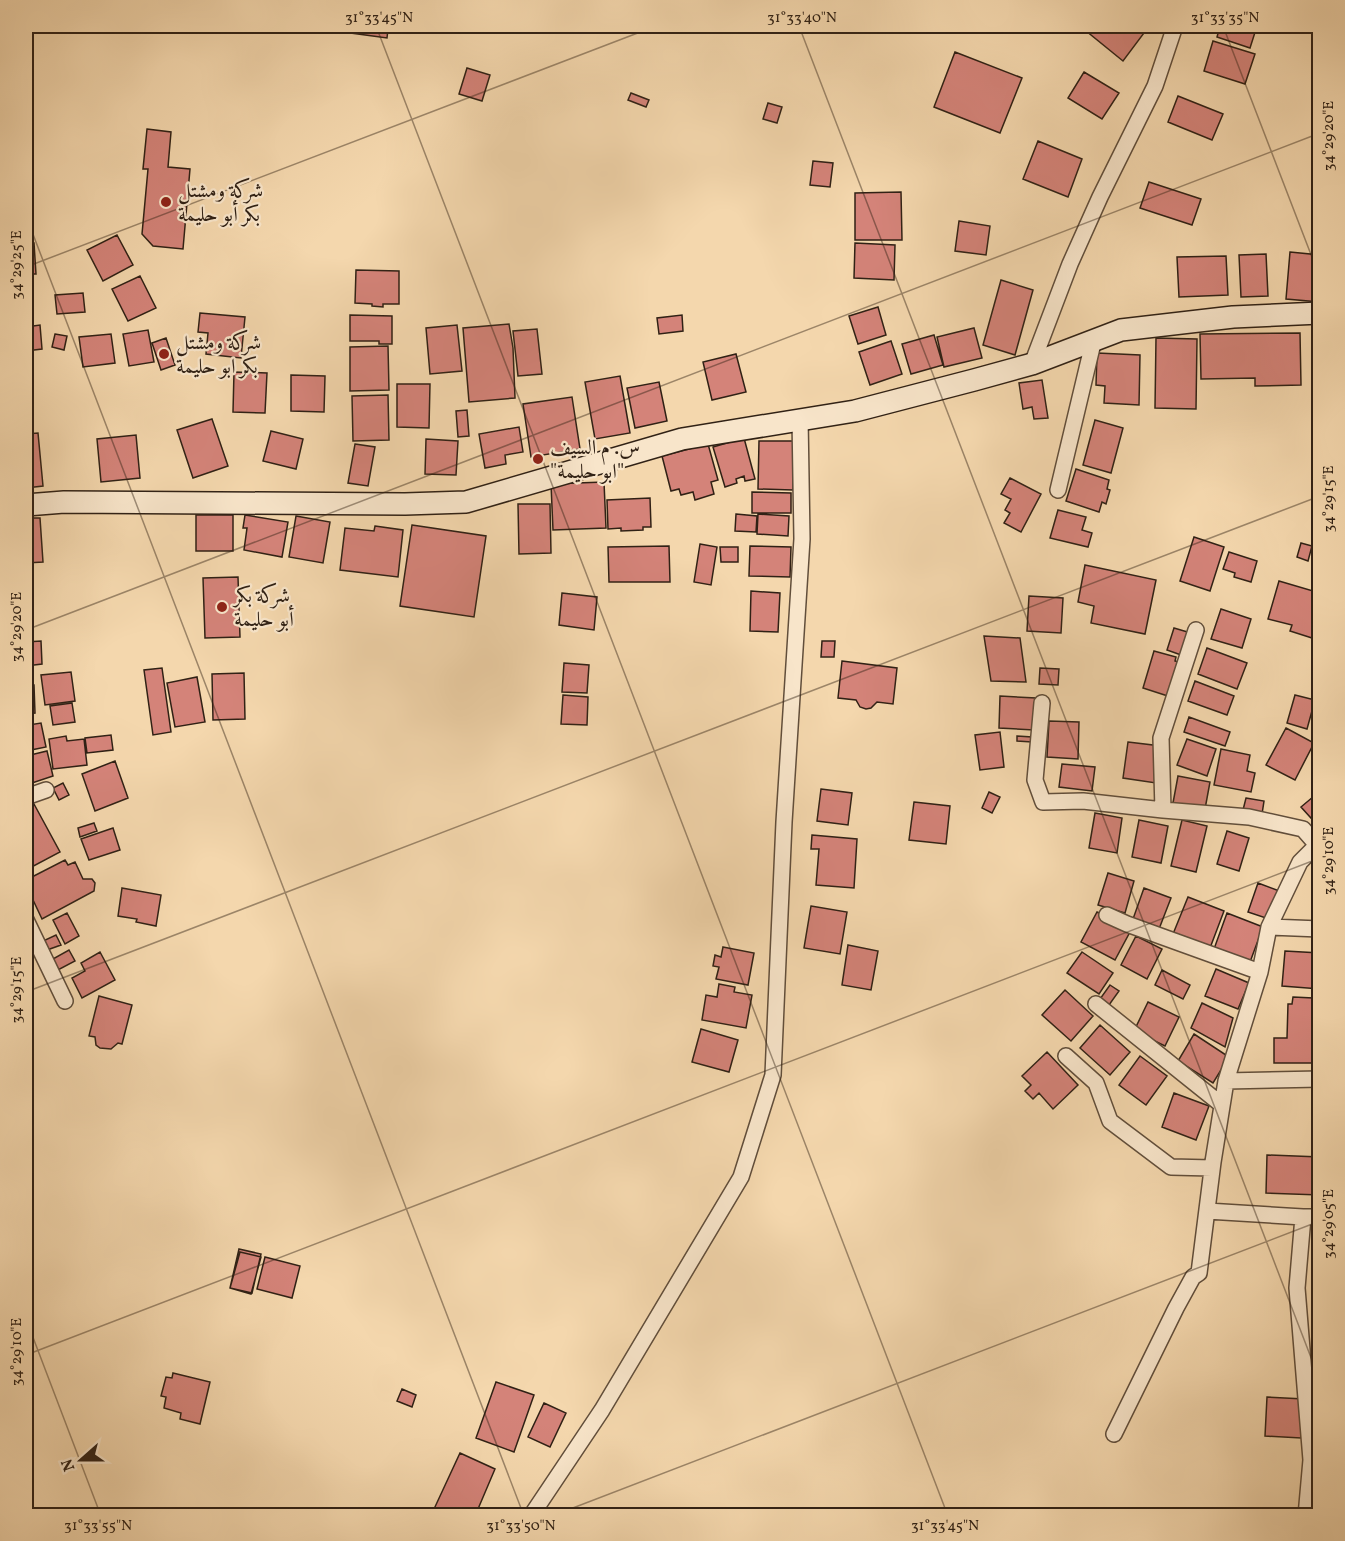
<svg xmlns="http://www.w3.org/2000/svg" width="1345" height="1541" font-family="Vollkorn,Amiri,serif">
	<rect width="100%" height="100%" fill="#f4d7ad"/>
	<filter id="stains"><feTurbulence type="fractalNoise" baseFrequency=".00333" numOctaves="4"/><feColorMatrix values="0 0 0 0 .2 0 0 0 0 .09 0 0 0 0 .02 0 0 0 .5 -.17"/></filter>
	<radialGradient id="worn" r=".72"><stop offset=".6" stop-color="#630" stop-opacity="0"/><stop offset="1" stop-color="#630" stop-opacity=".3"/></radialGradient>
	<!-- building -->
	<path fill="#d48379" stroke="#302115" stroke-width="1.5" d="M352,26l36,3 -1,9 -36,-5z
		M1080,26h55l9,7 -21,28z
		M1220,26h37l-7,22 -33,-11z
		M1213,41l42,13 -10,30 -41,-13z
		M955,52l67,26 -22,55 -66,-26z
		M467,68l23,7 -8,26 -23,-7z
		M1084,72l35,21 -17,26 -34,-21z
		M631,93l18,7 -3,7 -18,-7z
		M1178,96l45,18 -11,26 -44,-18z
		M1316,98l4,1v22l-6,-1z
		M768,103l14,4 -5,16 -14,-4z
		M147,129l24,3 -3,35 22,2 -7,80 -30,-3 -11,-12 6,-65h-5z
		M1038,141l44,18 -14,38 -45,-18z
		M813,161l20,2 -3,24 -20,-2z
		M1149,182l52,17 -9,26 -52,-17z
		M901,192l1,48h-47v-47z
		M959,221l31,5 -4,29 -31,-4z
		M117,235l16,30 -30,16 -16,-31z
		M26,243h8l2,31h-10z
		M855,243l40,2 -1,35 -40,-2z
		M1290,252l30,3v47l-34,-3z
		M1266,254l2,42 -27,1 -2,-42z
		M1226,256l2,39 -49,2 -2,-40z
		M356,270l43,1v33h-16v3l-11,-1v-2l-17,-1z
		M140,276l16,32 -28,13 -16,-32z
		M1001,280l32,10 -18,65 -32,-10z
		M83,293l2,19 -28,2 -2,-19z
		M878,307l8,28 -28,9 -9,-28z
		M200,313l45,4 -4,41 -35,-4 2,-21 -10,-1z
		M350,315l42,1v28h-13v-3h-29z
		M682,315l1,16 -24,3 -2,-16z
		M509,324l4,24 2,50 -46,4 -6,-74z
		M40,325l2,24 -16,2v-24z
		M457,325l5,46 -32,3 -4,-46z
		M974,328l8,30 -38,9 -7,-30z
		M537,329l5,45 -24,2 -5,-45z
		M148,330l6,32 -25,4 -6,-32z
		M1300,333l1,52 -46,1v-8l-54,1 -1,-45z
		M55,334l12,2 -3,14 -12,-3z
		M111,334l4,29 -32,4 -4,-30z
		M934,335l9,30 -32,9 -9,-30z
		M166,338l9,27 -14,5 -9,-27z
		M1156,338l41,1 -1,70 -41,-1z
		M891,341l11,33 -32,11 -11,-33z
		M388,346l1,44 -39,1v-44z
		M1097,353l43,2 -1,50 -35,-2 1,-17 -9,-1z
		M736,354l10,38 -34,8 -9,-38z
		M234,372l33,1 -2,40 -32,-1z
		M291,375l34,1 -1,36 -33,-1z
		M620,376l10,57 -35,6 -10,-57z
		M1042,380l6,38 -14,1 -2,-12 -9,2 -4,-26z
		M659,382l8,39 -32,7 -8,-40z
		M397,384h33l-1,44 -32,-1z
		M388,395l1,45 -36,1 -1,-45z
		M572,397l8,52 -49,8 -8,-53z
		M467,410l2,26 -11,1 -2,-26z
		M212,419l16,47 -35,12 -16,-48z
		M1095,420l28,8 -12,45 -28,-8z
		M519,427l4,25 -18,3 1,9 -21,4 -6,-34z
		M271,431l32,8 -7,30 -33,-8z
		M38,433l5,53 -17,2v-54z
		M136,435l4,43 -39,4 -4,-43z
		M744,438l11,41 -10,2 -1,-5 -8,3 1,4 -12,4 -12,-40z
		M426,439l32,2 -2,34 -31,-1z
		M759,441h35l-1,49 -35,-1z
		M355,444l20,3 -7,39 -20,-3z
		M708,444l10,36 -7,2 3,12 -19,6 -2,-8 -12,3 -2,-6 -8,2 -9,-35z
		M1076,469l33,11 -2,9 3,1 -4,14 -4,-2 -3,10 -33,-11z
		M1010,478l31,16 -20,38 -17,-9 6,-10 -5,-3 6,-11 -10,-5z
		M604,482l2,46 -53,2 -2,-46z
		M752,492l39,1v20h-39z
		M650,498l1,29h-8v3l-22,1v-3l-13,1 -1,-29z
		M518,504h32l1,49 -32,1z
		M1058,510l28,7 -4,13 10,3 -4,14 -38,-9z
		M736,514l21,2 -1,16 -21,-1z
		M758,514l31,2 -1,20 -31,-2z
		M196,515h37v36h-37z
		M245,515l43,7 -6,35 -38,-7 3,-22h-4z
		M296,516l34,6 -7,41 -34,-6z
		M26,518h14l3,44 -17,1z
		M412,525l74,11 -12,81 -74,-11z
		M375,526l28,4 -5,47 -58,-7 5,-42 29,3z
		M1318,534l2,1v23l-7,-1z
		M1194,537l30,10 -14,44 -30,-10z
		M1301,543l11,3 -4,15 -11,-4z
		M700,544l17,3 -6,38 -17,-3z
		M669,546l1,36h-61l-1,-35z
		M750,546l41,1 -1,30 -41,-1z
		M720,547h18v15h-17z
		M1229,552l28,9 -6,21 -17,-5 1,-4 -12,-4z
		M1085,565l71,15 -11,54 -54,-11 3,-17 -16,-4z
		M238,577l2,60 -35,1 -2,-60z
		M1279,581l41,12v17l-8,28 -22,-7 2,-6 -24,-6z
		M751,591l29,2 -2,39 -28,-1z
		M562,593l35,4 -3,33 -35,-5z
		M1029,596l34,2 -2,35 -34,-2z
		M1221,609l30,10 -9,29 -31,-9z
		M26,610h6l1,26h-7z
		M1174,628l17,5 -7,23 -17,-6z
		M984,636l36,2 6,44 -35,-1z
		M41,641l1,23 -16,2v-24z
		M822,641h13l-1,16h-13z
		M1207,648l40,15 -10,26 -39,-15z
		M1154,651l22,6 -1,4 10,3 -11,34 -31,-10z
		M842,661l55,7 -4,36 -16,-2 -6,6 -5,1 -6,-2 -4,-7 -18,-2z
		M564,663l25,2 -2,28 -25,-1z
		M162,668l9,64 -18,3 -9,-65z
		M1040,668l19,1 -1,16 -19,-1z
		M71,672l4,29 -30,4 -4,-30z
		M244,673l1,46 -32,1 -1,-46z
		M197,677l8,45 -30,5 -8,-44z
		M1195,681l39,15 -7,19 -39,-14z
		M26,685h8l1,28 -9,1z
		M563,695l25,2 -1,28 -26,-1z
		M1295,695l20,5 -8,29 -20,-6z
		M1000,696l36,2 -2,32 -35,-2z
		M72,703l3,19 -22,3 -3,-19z
		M26,716l3,9 12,-2 5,24 -20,4z
		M1189,717l41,15 -5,14 -41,-14z
		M1049,721l30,1 -1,37 -31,-2z
		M1286,728l28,15 -19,37 -29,-15z
		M1000,732l4,35 -24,3 -5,-35z
		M111,735l2,15 -26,3 -2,-15z
		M66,736l1,5 17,-2 3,26 -34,4 -4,-30z
		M1017,736l15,1v5l-15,-1z
		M1187,739l29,10 -9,27 -30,-11z
		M1128,742l33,4 -5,37 -33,-5z
		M1221,749l29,6 -3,16 8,2 -4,19 -37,-7z
		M47,751l6,25 -27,9v-29z
		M115,761l13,37 -33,13 -13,-37z
		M1062,764l33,3 -3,24 -33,-4z
		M1178,776l32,6 -5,27 -32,-6z
		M63,783l6,12 -10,5 -6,-12z
		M821,789l31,4 -4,32 -31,-4z
		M1320,791v37l-19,-21z
		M989,792l11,5 -8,16 -10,-5z
		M1246,798l18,3 -2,13 -19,-4z
		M914,802l36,4 -4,38 -37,-4z
		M34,804l26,48 -34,18v-61z
		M1095,813l27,5 -5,35 -28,-5z
		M1139,820l29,6 -7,37 -29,-6z
		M1182,820l25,6 -11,46 -25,-6z
		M94,823l3,8 -17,6 -2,-9z
		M113,828l7,22 -31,10 -8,-21z
		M1227,831l22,7 -10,33 -22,-7z
		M812,835l45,4 -3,49 -38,-3 3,-36h-8z
		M65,860l3,5 7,-3 8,17h9l3,4 -1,8 -52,28 -16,-34v-5z
		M1108,873l26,8 -9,32 -27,-8z
		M1258,883l24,9 -10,28 -24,-8z
		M122,888l39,7 -5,31 -20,-4 1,-3 -19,-3z
		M1144,888l27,10 -12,31 -26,-10z
		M1188,897l36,14 -14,37 -37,-14z
		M811,906l36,6 -7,42 -36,-6z
		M1097,912l34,18 -16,30 -34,-18z
		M67,913l12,23 -14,8 -12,-24z
		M1227,913l36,14 -13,35 -36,-13z
		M56,935l5,10 -14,5 -4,-9z
		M1136,936l26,13 -15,30 -26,-14z
		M848,945l30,6 -7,39 -29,-5z
		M723,947l31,6 -6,32 -32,-6 3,-12 -6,-1 2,-11 6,2z
		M69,950l6,11 -19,10 -5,-11z
		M1285,951l35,2v36l-38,-3z
		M100,952l15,28 -33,18 -10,-20 13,-7 -4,-8z
		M1082,952l31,21 -14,21 -32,-21z
		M1216,969l33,14 -11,26 -33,-13z
		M1162,970l28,15 -7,14 -28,-14z
		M719,984l16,3 -1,5 18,3 -6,33 -44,-8 4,-25 11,2z
		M1110,985l9,6 -10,14 -9,-6z
		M1065,990l28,26 -22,25 -29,-26z
		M99,996l33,9 -10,39 -4,-1 -7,6 -11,-1 -4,-3 -1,-8 -6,-1z
		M1293,997l20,1 -1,65h-38v-25h13l1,-34h4z
		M1148,1002l31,15 -14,29 -31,-15z
		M1202,1003l31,15 -8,29 -34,-19z
		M1100,1025l30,27 -20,23 -30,-27z
		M701,1029l37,11 -9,32 -37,-10z
		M1194,1034l35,23 -16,26 -35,-22z
		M1047,1052l31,33 -25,24 -14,-16 -6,6 -8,-8 6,-6 -9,-9z
		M1140,1056l27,20 -21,29 -27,-20z
		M1174,1093l35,13 -13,34 -34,-13z
		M1267,1155l53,2v38l-54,-2z
		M239,1249l22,5 -9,39 -22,-5z
		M240,1252l21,5 -10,37 -21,-6z
		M265,1257l35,9 -8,32 -35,-9z
		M173,1373l37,9 -10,42 -20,-5 1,-6 -17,-5 2,-11 -5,-1 5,-19 6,1z
		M496,1382l38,13 -20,57 -38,-14z
		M402,1389l14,6 -4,12 -15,-6z
		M1267,1397l37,2 -3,39 -36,-2z
		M544,1403l22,10 -16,34 -22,-10z
		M460,1453l35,16 -20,47h-25l-16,-7z
		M1263,1512l33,4h-34z
		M1215,1513l33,2v1h-33z"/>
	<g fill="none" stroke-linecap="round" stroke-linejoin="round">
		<!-- street casing -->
		<g stroke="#614e3b" stroke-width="18">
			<path id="street" d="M1032,364l38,-100 30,-67 55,-111 20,-60
				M1058,490l36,-151
				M1196,630l-35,108 2,72 86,7 54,12 14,16
				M1042,703l-7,77 8,22 40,-1 80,9
				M26,797l20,-7
				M1107,915l20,9 133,48
				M26,920l39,81
				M1269,927l51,2
				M1096,1004l126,101
				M1066,1056l30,27 14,38 61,46 41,1
				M1226,1081l94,-2
				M1207,1211l96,6
				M1114,1434l62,-126 17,-31 6,-4 14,-111 13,-81 34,-109 9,-45 31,-65 20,-20
				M531,1516l71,-106 139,-233 32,-102 11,-253 18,-283 -2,-121
				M1306,1516l5,-56 -14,-172 6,-71h17"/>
		</g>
		<!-- secondary casing -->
		<g stroke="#302115" stroke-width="24">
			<path id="secondary" d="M26,505l38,-3 341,2 61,-2 216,-63 173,-28 119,-31 58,-16 89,-34 112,-13 87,-4"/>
		</g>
		<!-- street -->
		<use href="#street" stroke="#f8e5ca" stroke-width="15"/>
		<!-- secondary -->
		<use href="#secondary" stroke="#f8e5ca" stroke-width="21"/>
	</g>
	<!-- ticks -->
	<path fill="none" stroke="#302115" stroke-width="1.5" stroke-opacity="0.45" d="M376,26l572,1490M799,26l521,1355M1223,26l97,252M26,216l498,1300M26,267l630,-241M26,630l1294,-497M26,992l1294,-496M26,1319l75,197M26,1355l1294,-497M552,1516l768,-295"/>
	<!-- markers -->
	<g fill="#8f2418" stroke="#f8e5ca" stroke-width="2">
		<circle cx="166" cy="202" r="6"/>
		<circle cx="164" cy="354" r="6"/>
		<circle cx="538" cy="459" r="6"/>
		<circle cx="222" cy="607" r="6"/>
	</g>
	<g text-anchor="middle" stroke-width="4.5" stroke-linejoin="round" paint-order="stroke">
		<!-- poi labels -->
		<g font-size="21" fill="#302115" stroke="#f8e5ca" text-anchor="start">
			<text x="178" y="197">شركة ومشتل<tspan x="178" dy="24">بكر أبو حليمة</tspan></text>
			<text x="176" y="349">شركة ومشتل<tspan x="176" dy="24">بكر ابو حليمة</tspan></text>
			<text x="550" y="454">س. م السيف<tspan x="550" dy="24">"ابو حليمة"</tspan></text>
			<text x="234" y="602">شركة بكر<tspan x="234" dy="24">أبو حليمة</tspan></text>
		</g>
	</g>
	<!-- margin -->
	<rect width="1345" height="1541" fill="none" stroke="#f4d7ad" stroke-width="66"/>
	<!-- north arrow -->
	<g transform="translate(81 1460) rotate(249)" stroke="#f8e5ca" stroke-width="4.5" paint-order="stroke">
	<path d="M0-4.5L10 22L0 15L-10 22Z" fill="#302115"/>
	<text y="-9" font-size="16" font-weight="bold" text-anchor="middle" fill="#302115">N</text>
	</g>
	<rect x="33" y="33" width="1279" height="1475" fill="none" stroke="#302115" stroke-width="2"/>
	<g font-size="15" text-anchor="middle" fill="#302115">
		<text x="379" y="22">31°33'45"N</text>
		<text x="802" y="22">31°33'40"N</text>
		<text x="1225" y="22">31°33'35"N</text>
		<text transform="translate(1328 136) rotate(-90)" y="5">34°29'20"E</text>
		<text transform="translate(16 265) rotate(-90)" y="5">34°29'25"E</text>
		<text transform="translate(1328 499) rotate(-90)" y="5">34°29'15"E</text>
		<text transform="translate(16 627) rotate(-90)" y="5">34°29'20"E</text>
		<text transform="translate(1328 861) rotate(-90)" y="5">34°29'10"E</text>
		<text transform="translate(16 990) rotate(-90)" y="5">34°29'15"E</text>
		<text transform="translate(1328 1224) rotate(-90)" y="5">34°29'05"E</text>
		<text transform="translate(16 1352) rotate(-90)" y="5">34°29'10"E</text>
		<text x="98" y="1530">31°33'55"N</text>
		<text x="521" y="1530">31°33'50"N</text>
		<text x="945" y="1530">31°33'45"N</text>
	</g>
	<rect width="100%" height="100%" filter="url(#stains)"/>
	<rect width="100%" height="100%" fill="url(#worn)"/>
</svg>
